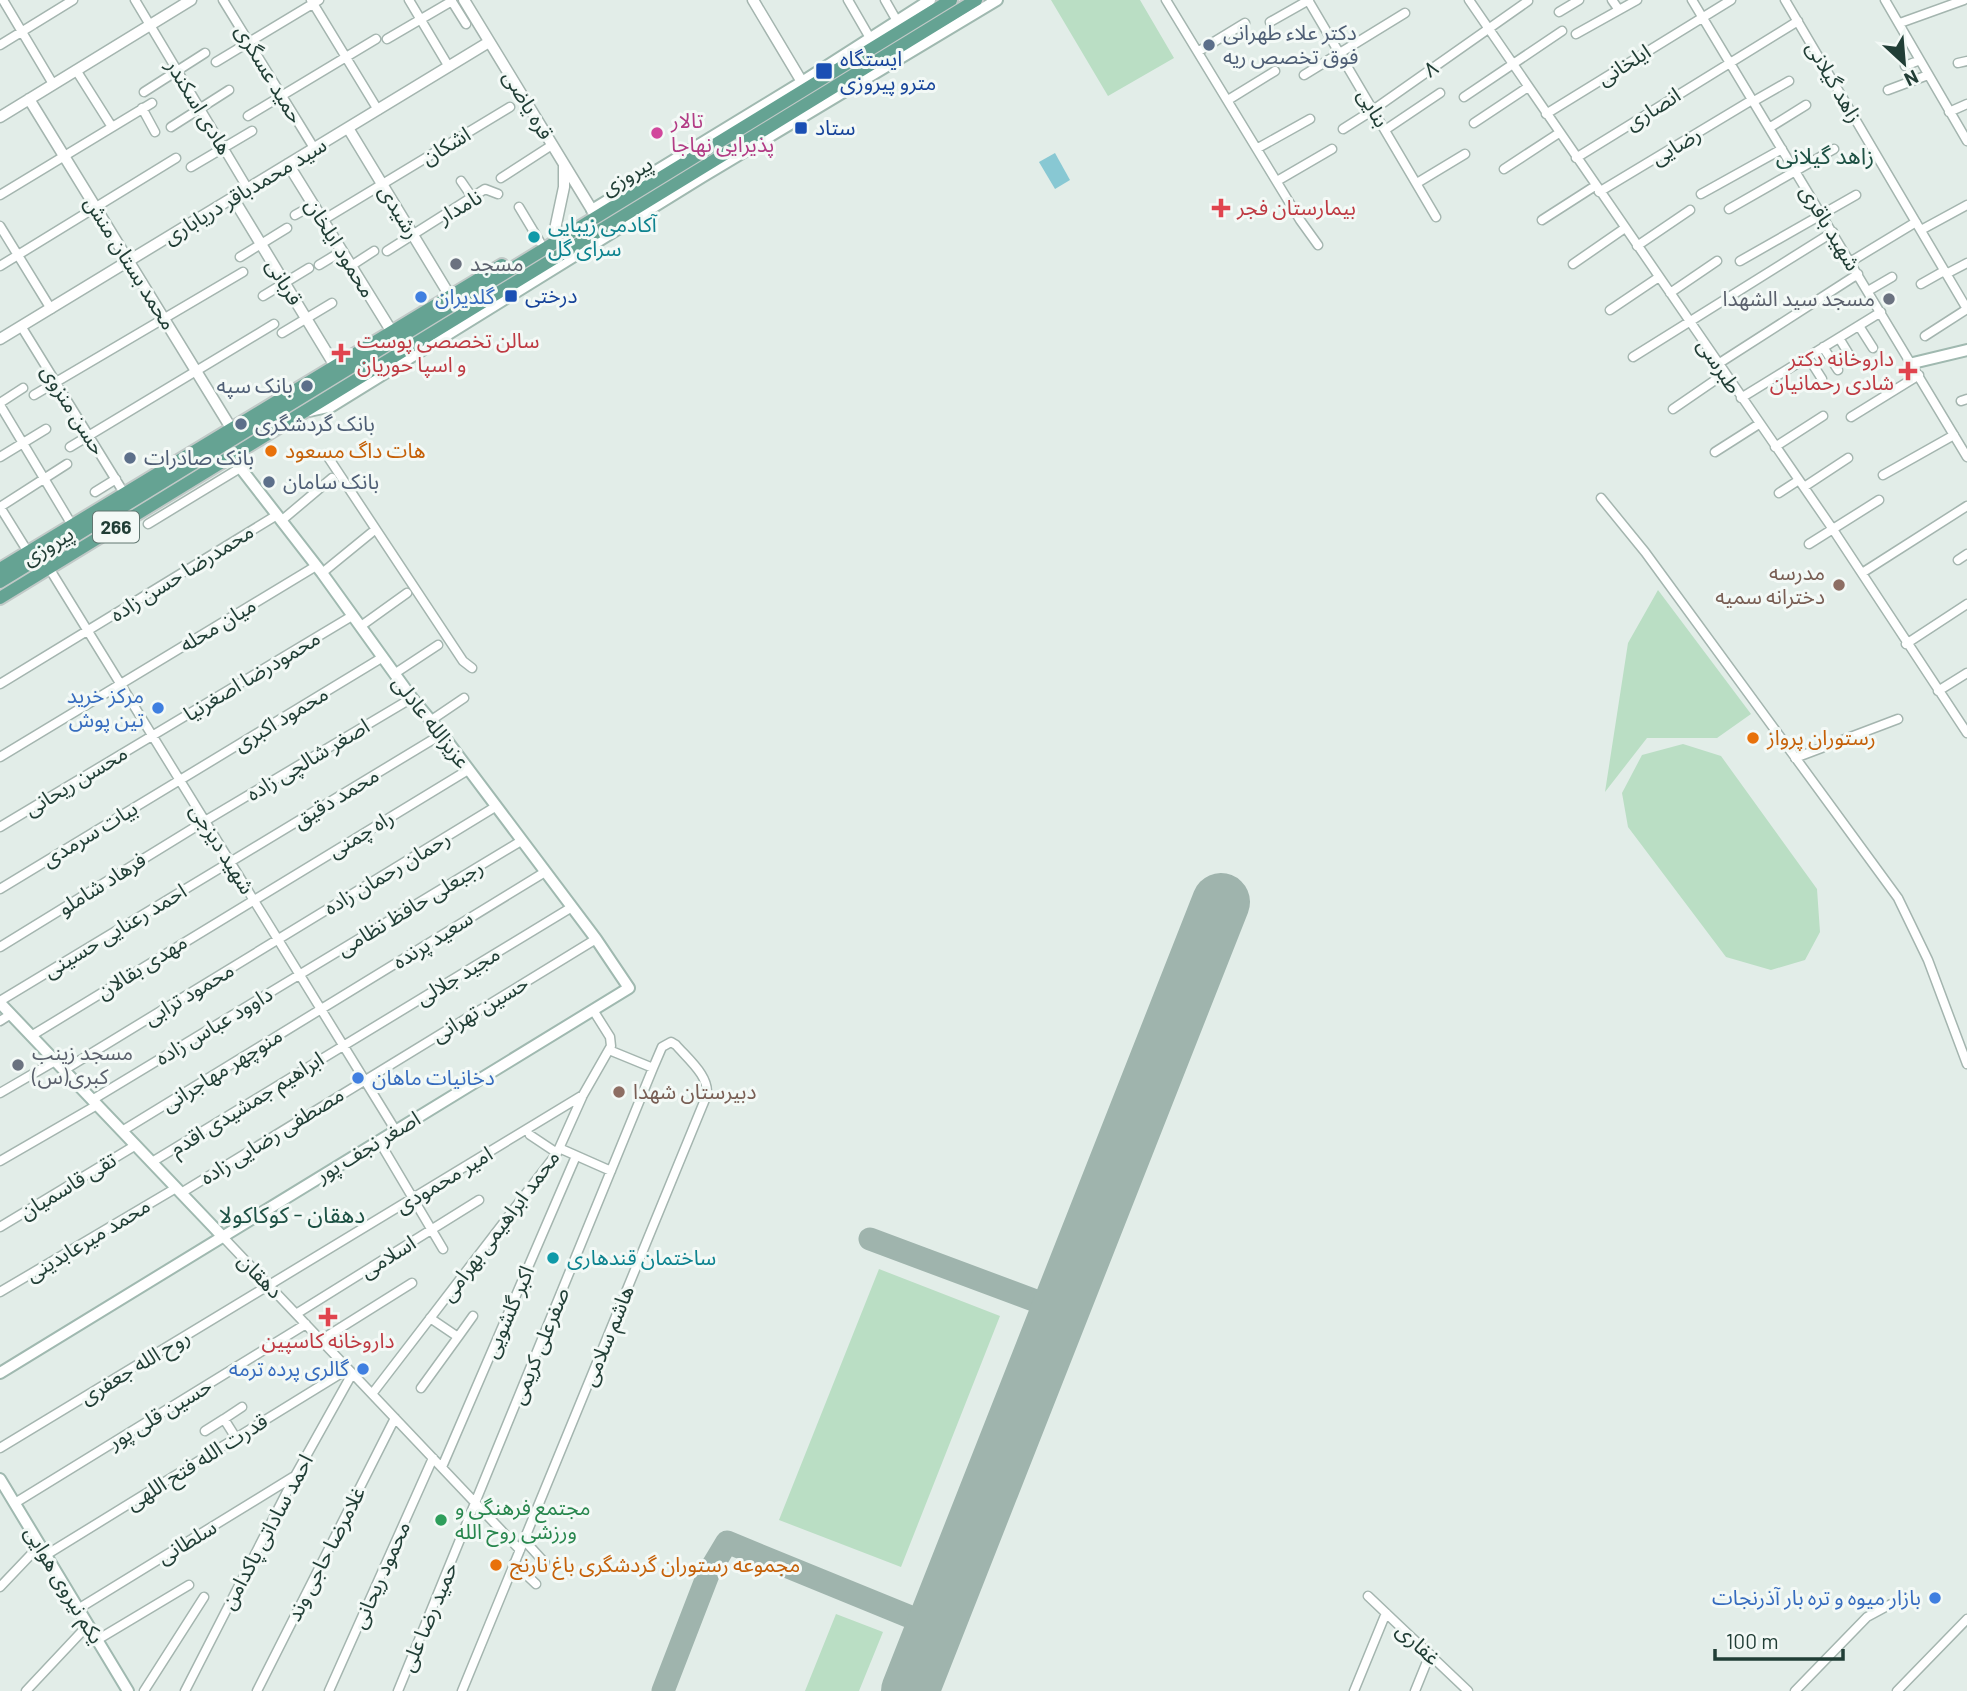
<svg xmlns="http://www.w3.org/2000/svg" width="1967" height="1691" font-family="Barlow,'Noto Sans Arabic',sans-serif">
	<rect width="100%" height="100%" fill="#e2ede8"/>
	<!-- green -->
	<path fill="#badec4" d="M1051,0h89l34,58 -66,38z
		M1658,590l93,124 -34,24h-70l-42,54 23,-149z
		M1683,744l38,12 96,133 3,43 -15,28 -34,10 -45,-13 -98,-130 -6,-34 20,-38z
		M879,1269l121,47 -99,251 -122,-47z
		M836,1614l47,18 -24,59h-54z"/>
	<!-- water -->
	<path fill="#88c8d3" d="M1055,153l15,27 -15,9 -16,-27z"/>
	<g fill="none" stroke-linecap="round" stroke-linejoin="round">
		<!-- taxiway -->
		<path stroke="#9fb4ad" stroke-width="23" d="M870,1239l190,71
			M663,1691l46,-119 18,-30 208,85"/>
		<!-- runway -->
		<path stroke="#9fb4ad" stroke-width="58" d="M910,1691l311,-789"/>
		<!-- minor casing -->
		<g stroke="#a4b5af" stroke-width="11">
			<path id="minor" d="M3,0l50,84
				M135,0l113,189
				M223,0l91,148
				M311,0l67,110
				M409,0l40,67
				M451,0l15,24
				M848,0l22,38
				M885,0l12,21
				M1166,0l134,220 18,25
				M1308,0l128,217
				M1469,0l363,528 135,205
				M1612,0l7,10
				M1692,0l275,457
				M1785,0l182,309 -42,27
				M1885,0l82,141
				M1559,12l20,-12
				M1270,22l39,-22
				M1900,23l64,-23
				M1576,34l61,-34
				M387,39l65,-38
				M0,45l73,-45
				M1199,51l46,-28
				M216,62l103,-62
				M1958,63l9,-2
				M1905,66l15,-6
				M76,70l36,57
				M1304,75l101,-62
				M1888,90l40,-15
				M144,92l61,-39
				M1464,97l98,-66
				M1228,100l47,-29
				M1754,101l35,-20
				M142,108l13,24
				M1949,112l18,-8
				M1546,114l185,-114
				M248,116l128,-77
				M1474,123l54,-36
				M171,127l58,-37
				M1769,128l37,-23
				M1343,129l30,-19 155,-109
				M1385,130l55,-37
				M1258,148l52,-29
				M1576,158l222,-137
				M191,167l61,-36
				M1504,169l55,-36
				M501,178l51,-33
				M461,181l11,16
				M1277,181l55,-32
				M1417,183l48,-29
				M1599,192l153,-92
				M1701,194l81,-45
				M0,195l152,-92
				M519,207l21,35
				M1729,209l105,-60
				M295,215l18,-10
				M323,220l187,-113
				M1542,220l53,-34
				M0,226l51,83
				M1921,230l46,-25
				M1637,246l53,-36
				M387,251l98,-62 13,5
				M240,257l47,-29
				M1740,261l116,-66
				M1850,262l66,-40
				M1573,264l52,-36
				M319,265l23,-14
				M0,266l176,-108
				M351,266l23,-15
				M1946,274l21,-11
				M1921,284l23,-13
				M1868,291l24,-14
				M1670,293l47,-32
				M263,296l46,-28
				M1610,310l49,-33
				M21,326l103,167
				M1859,326l14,22
				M282,333l50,-30
				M1839,338l14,23
				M1823,347l15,23
				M1633,357l200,-125
				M1808,357l14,22
				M1718,364l140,-90
				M34,395l209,-123
				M1741,398l140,-86
				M1961,401l6,-2
				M0,403l23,-15
				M0,405l72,120
				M1673,409l51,-35
				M1851,417l68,-42
				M70,447l204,-123
				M1775,447l48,-31
				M1715,452l44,-28
				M0,457l46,-28
				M328,457l135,204 9,7
				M1883,475l71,-40
				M1804,487l44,-29
				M95,492l21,-13
				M1779,493l20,-13
				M1601,498l44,54 253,346 30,62 39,104
				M281,521l51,-43
				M148,524l92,-56
				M1809,544l70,-44
				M28,552l-28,-45 67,-43
				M1958,560l9,-6
				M49,568l347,563
				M322,573l49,-40
				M1862,573l105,-67
				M361,626l46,-33
				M1906,644l61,-40
				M394,674l44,-29
				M0,684l277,-169
				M1938,691l29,-18
				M430,721l34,-23
				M0,757l316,-191
				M1795,758l103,-39
				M0,827l352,-211
				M0,889l383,-232
				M0,947l205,-126 207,-123
				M0,1001l442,-267
				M0,1021l11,-7
				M31,1036l437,-266
				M609,1050l44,18
				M64,1070l431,-263
				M0,1093l55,-32
				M92,1100l429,-259
				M122,1131l423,-259
				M530,1135l27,18
				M379,1141l64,108
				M559,1148l52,23
				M0,1161l97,-56
				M152,1162l420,-255
				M181,1193l415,-254
				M0,1227l136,-82
				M223,1237l297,313
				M0,1292l176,-104
				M296,1314l183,-114
				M458,1337l15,-21
				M321,1340l91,-57
				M421,1388l37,-51 -28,-19
				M372,1394l185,-241 26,-58 28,-49 -1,-9 -17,-27
				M224,1419l18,-12
				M205,1431l19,-12 12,19
				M0,1448l583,-353
				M442,1467l134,-311
				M15,1503l291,-179
				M524,1540l21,23
				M46,1555l302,-186
				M514,1563l22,21
				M0,1587l40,-42
				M1368,1596l100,95
				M78,1609l215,-132
				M97,1640l92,-55
				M26,1691l62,-66
				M144,1691l60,-94
				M185,1691l110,-215 57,-102
				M257,1691l138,-273
				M329,1691l104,-233
				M398,1691l255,-623 9,-21 9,-5 5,3c11,13 36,33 30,52l-244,594
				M1354,1691l32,-78
				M1415,1691l15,-37
				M1795,1691l72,-74 37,-20
				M1897,1691l70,-72"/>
		</g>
		<!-- tertiary casing -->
		<g stroke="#a4b5af" stroke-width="13">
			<path id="tertiary" d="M464,0l128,210
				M753,0l49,82
				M29,99l202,329
				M0,117l191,-117
				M348,128l102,168
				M288,164l104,168
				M233,198l102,168
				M554,234l10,-47v-23
				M0,339l489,-297"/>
		</g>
		<!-- secondary casing -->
		<g stroke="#a0b9b0" stroke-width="14">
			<path id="secondary" d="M596,217l-4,-7 210,-128 128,-82
				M1913,363l54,-13
				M309,411l23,-5 370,-229 295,-177
				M0,1003l223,234
				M0,1373l629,-385 -33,-49 -154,-205 -30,-36 -90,-125 -90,-116
				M0,1479l128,212"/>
		</g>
		<!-- primary casing -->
		<g stroke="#c1c9c7" stroke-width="16">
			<path id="primary" d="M0,569l502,-304
				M0,582l951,-582
				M0,598l976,-598"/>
		</g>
		<!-- minor -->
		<use href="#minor" stroke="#fff" stroke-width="8"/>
		<!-- tertiary -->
		<use href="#tertiary" stroke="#fff" stroke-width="10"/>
		<!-- secondary -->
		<use href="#secondary" stroke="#fff" stroke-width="10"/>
		<!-- primary -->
		<use href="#primary" stroke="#65a393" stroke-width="12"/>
	</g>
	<!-- markers -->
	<g fill="#5c6f8a" stroke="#f3f9f6" stroke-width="2.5">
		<circle cx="1209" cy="45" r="7"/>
		<circle cx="307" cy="386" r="7"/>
		<circle cx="241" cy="424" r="7"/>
		<circle cx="130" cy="458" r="7"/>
		<circle cx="269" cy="482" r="7"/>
	</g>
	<g fill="#1a4fb4" stroke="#f3f9f6" stroke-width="2.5">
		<rect x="815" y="62" width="18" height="18" rx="3.5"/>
		<rect x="794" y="121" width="14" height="14" rx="3.5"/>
		<rect x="504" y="289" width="14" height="14" rx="3.5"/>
	</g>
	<circle fill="#d1479c" stroke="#f3f9f6" stroke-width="2.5" cx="657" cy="133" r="7"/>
	<g fill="#e0444e" stroke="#f3f9f6" stroke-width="2.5">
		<path d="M1217.5 197.5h7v7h7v7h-7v7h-7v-7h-7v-7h7z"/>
		<path d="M337.5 342.5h7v7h7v7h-7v7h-7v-7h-7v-7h7z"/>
		<path d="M1904.5 360.5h7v7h7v7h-7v7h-7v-7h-7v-7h7z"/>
		<path d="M324.5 1306.5h7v7h7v7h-7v7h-7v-7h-7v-7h7z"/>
	</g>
	<g fill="#0f9aa8" stroke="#f3f9f6" stroke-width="2.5">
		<circle cx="534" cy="237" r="7"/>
		<circle cx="553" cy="1258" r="7"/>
	</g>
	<g fill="#6b7280" stroke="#f3f9f6" stroke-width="2.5">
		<circle cx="456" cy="264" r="7"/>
		<circle cx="1889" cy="299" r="7"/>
		<circle cx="18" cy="1065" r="7"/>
	</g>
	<g fill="#3f7fe0" stroke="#f3f9f6" stroke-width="2.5">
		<circle cx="421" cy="297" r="7"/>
		<circle cx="158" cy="708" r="7"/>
		<circle cx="358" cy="1078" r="7"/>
		<circle cx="363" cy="1369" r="7"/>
		<circle cx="1935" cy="1598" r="7"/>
	</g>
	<g fill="#e8710a" stroke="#f3f9f6" stroke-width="2.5">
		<circle cx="271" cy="451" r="7"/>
		<circle cx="1753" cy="738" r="7"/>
		<circle cx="496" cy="1565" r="7"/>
	</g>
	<g fill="#8d6e63" stroke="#f3f9f6" stroke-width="2.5">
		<circle cx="1839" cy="585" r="7"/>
		<circle cx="619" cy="1092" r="7"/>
	</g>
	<circle fill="#2e9e5b" stroke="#f3f9f6" stroke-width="2.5" cx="441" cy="1520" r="7"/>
	<g text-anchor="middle" stroke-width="6" stroke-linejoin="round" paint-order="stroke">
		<!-- shield labels -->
		<rect fill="#f3f9f6" stroke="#607670" stroke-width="2" x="93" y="511.5" width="46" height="31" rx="5"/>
		<g font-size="19" font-weight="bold" fill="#213e36">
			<text x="116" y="534">266</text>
		</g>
		<!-- service labels -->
		<g font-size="21" fill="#4e5e75" stroke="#f3f9f6" text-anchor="start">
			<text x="1223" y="40">دکتر علاء طهرانی<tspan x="1223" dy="24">فوق تخصص ریه</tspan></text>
			<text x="293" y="393" text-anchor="end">بانک سپه</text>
			<text x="255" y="431">بانک گردشگری</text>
			<text x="144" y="465">بانک صادرات</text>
			<text x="283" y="489">بانک سامان</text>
		</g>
		<!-- transit labels -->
		<g font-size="21" fill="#164399" stroke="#f3f9f6" text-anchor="start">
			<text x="840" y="66">ایستگاه<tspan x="840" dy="24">مترو پیروزی</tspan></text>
			<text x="815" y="135">ستاد</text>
			<text x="525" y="303">درختی</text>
		</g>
		<!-- street labels -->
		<g font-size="21" fill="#213e36" stroke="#f3f9f6">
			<text transform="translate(1624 65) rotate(-32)" y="7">ایلخانی</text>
			<text transform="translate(1431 69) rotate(-35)" y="7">۸</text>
			<text transform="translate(269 74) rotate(59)" y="7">حمید عسگری</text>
			<text transform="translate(1834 82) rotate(60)" y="7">زاهد گیلانی</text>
			<text transform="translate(528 105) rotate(59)" y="7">قره یاضی</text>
			<text transform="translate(199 107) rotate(59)" y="7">هادی اسکندر</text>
			<text transform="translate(1373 108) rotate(60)" y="7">بنایی</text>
			<text transform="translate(1653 109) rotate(-32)" y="7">انصاری</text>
			<text transform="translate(446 146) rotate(-31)" y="7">اشکان</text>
			<text transform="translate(1676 146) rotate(-31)" y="7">رضایی</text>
			<text transform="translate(627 176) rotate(-31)" y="7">پیروزی</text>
			<text transform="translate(245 191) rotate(-31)" y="7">سید محمدباقر دریاباری</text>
			<text transform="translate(460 207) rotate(-30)" y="7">نامدار</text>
			<text transform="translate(399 212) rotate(59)" y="7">رشیدی</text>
			<text transform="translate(1830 228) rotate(59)" y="7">شهید باقری</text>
			<text transform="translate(340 248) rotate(58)" y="7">محمود ایلخان</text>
			<text transform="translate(130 263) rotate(58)" y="7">محمد بستان منش</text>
			<text transform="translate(284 282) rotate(59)" y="7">قربانی</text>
			<text transform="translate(1719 366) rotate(56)" y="7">طبرسی</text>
			<text transform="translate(73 410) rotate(58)" y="7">حسن منزوی</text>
			<text transform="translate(48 546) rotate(-31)" y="7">پیروزی</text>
			<text transform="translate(182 573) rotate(-32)" y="7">محمدرضا حسن زاده</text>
			<text transform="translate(218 625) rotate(-31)" y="7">میان محله</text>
			<text transform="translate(252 676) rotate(-31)" y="7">محمودرضا اصغرنیا</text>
			<text transform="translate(281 719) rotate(-31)" y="7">محمود اکبری</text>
			<text transform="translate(431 722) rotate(52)" y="7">عزیزالله عادلی</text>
			<text transform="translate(308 760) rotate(-31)" y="7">اصغر شالچی زاده</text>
			<text transform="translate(76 781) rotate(-31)" y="7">محسن ریحانی</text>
			<text transform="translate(336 798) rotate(-31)" y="7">محمد دقیق</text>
			<text transform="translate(90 834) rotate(-31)" y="7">بیات سرمدی</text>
			<text transform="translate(361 834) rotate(-31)" y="7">راه چمنی</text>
			<text transform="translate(222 849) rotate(58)" y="7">شهید دیزجی</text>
			<text transform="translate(387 873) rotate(-31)" y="7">رحمان رحمان زاده</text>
			<text transform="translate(102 884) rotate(-32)" y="7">فرهاد شاملو</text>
			<text transform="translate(410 908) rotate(-31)" y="7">رجبعلی حافظ نظامی</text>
			<text transform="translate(115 931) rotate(-31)" y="7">احمد رعنایی حسینی</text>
			<text transform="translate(433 940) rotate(-32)" y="7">سعید پرنده</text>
			<text transform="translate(142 967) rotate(-32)" y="7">مهدی بقالان</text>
			<text transform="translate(458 976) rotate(-31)" y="7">مجید جلالی</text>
			<text transform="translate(189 994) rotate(-31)" y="7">محمود ترابی</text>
			<text transform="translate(480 1009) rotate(-31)" y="7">حسین تهرانی</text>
			<text transform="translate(214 1026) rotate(-31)" y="7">داوود عباس زاده</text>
			<text transform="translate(222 1070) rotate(-32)" y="7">منوچهر مهاجرانی</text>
			<text transform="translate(247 1104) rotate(-32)" y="7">ابراهیم جمشیدی اقدم</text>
			<text transform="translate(272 1136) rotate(-32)" y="7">مصطفی رضایی زاده</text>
			<text transform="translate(368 1147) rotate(-31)" y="7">اصغر نجف پور</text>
			<text transform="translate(444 1180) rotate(-31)" y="7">امیر محمودی</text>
			<text transform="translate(68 1186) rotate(-31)" y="7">تقی قاسمیان</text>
			<text transform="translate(500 1226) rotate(-53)" y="7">محمد ابراهیمی بهرامی</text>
			<text transform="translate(88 1240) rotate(-31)" y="7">محمد میرعابدینی</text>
			<text transform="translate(388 1257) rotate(-32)" y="7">اسلامی</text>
			<text transform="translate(260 1276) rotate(46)" y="7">دهقان</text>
			<text transform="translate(509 1312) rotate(-67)" y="7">اکبر گلشویی</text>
			<text transform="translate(608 1336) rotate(-68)" y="7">هاشم سلامی</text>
			<text transform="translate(540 1346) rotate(-68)" y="7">صفرعلی کریمی</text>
			<text transform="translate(135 1367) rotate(-31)" y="7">روح الله جعفری</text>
			<text transform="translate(160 1414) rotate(-31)" y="7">حسین قلی پور</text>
			<text transform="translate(197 1462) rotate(-32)" y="7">قدرت الله فتح اللهی</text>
			<text transform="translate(267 1532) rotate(-62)" y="7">احمد ساداتی پاکدامن</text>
			<text transform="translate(187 1542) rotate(-31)" y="7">سلطانی</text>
			<text transform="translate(326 1554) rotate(-63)" y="7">غلامرضا حاجی وند</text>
			<text transform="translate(381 1575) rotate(-66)" y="7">محمود ریحانی</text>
			<text transform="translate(64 1585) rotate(59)" y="7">یکم نیروی هوایی</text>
			<text transform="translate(429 1617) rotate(-67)" y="7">حمید رضا علی</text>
			<text transform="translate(1418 1644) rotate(43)" y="7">غفاری</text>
		</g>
		<!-- hotel labels -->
		<g font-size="21" fill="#b23c85" stroke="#f3f9f6" text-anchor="start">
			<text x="671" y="128">تالار<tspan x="671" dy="24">پذیرایی نهاجا</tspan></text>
		</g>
		<!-- health labels -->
		<g font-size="21" fill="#be3a42" stroke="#f3f9f6" text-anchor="start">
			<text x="1237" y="215">بیمارستان فجر</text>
			<text x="357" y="348">سالن تخصصی پوست<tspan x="357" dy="24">و اسپا حوریان</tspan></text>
			<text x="1894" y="366" text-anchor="end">داروخانه دکتر<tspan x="1894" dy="24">شادی رحمانیان</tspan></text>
			<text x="328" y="1348" text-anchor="middle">داروخانه کاسپین</text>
		</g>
		<!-- culture labels -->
		<g font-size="21" fill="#0d838f" stroke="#f3f9f6" text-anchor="start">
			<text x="548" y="232">آکادمی زیبایی<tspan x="548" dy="24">سرای گل</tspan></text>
			<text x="567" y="1265">ساختمان قندهاری</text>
		</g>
		<!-- worship labels -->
		<g font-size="21" fill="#5b616d" stroke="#f3f9f6" text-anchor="start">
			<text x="470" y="271">مسجد</text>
			<text x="1875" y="306" text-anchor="end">مسجد سید الشهدا</text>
			<text x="32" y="1060">مسجد زینب<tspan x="32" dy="24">کبری(س)</tspan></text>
		</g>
		<!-- shop labels -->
		<g font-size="21" fill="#366cbe" stroke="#f3f9f6" text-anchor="end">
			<text x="435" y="304" text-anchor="start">گلدیران</text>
			<text x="144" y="703">مرکز خرید<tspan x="144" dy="24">تین پوش</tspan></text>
			<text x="372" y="1085" text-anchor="start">دخانیات ماهان</text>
			<text x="349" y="1376">گالری پرده ترمه</text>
			<text x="1921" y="1605">بازار میوه و تره بار آذرنجات</text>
		</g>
		<!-- food labels -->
		<g font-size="21" fill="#c56008" stroke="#f3f9f6" text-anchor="start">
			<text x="285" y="458">هات داگ مسعود</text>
			<text x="1767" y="745">رستوران پرواز</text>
			<text x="510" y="1572">مجموعه رستوران گردشگری باغ نارنج</text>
		</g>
		<!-- education labels -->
		<g font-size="21" fill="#785e54" stroke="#f3f9f6" text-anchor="end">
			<text x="1825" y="580">مدرسه<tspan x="1825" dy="24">دخترانه سمیه</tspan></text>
			<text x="633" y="1099" text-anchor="start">دبیرستان شهدا</text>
		</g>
		<!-- leisure labels -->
		<g font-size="21" fill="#27864d" stroke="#f3f9f6" text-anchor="start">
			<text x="455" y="1515">مجتمع فرهنگی و<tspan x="455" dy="24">ورزشی روح الله</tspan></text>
		</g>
		<!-- neighbourhood labels -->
		<g font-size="23" fill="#1d5144" stroke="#f3f9f6">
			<text x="1825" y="164">زاهد گیلانی</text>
			<text x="292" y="1223">دهقان - کوکاکولا</text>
		</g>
	</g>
	<!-- north arrow -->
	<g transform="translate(1904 63) rotate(154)" stroke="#f3f9f6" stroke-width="5" paint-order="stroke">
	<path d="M0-5L12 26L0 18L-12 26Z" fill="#213e36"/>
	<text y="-10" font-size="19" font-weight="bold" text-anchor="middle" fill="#213e36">N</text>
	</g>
	<!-- scale -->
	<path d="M1715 1649v10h128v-10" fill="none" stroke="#213e36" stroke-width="3.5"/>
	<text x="1726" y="1649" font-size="21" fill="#213e36" stroke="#f3f9f6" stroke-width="5" paint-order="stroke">100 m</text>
</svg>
